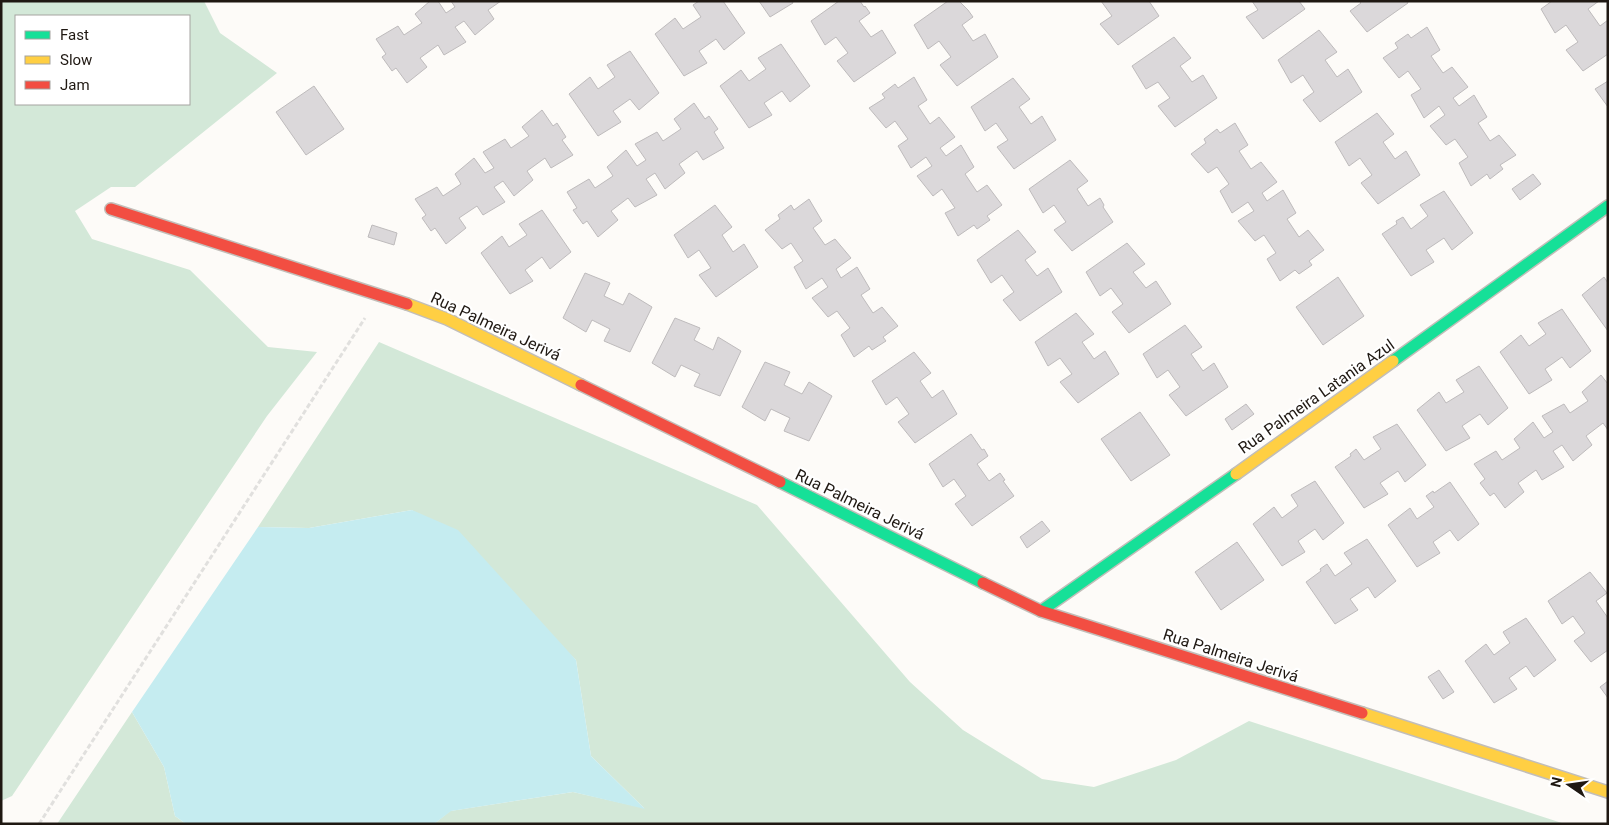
<svg xmlns="http://www.w3.org/2000/svg" width="1609" height="825" font-family="Roboto,sans-serif">
	<rect width="100%" height="100%" fill="#fdfbf8"/>
	<!-- green -->
	<path fill="#d3e8d8" fill-rule="evenodd" d="M1,1h203l16,32 57,40 -142,114h-24l-36,24 17,28 98,31 78,77 49,5 -50,64 -255,380 -11,5zM16,16h173v88h-173z
		M379,342l378,163 153,177 53,48 79,49 52,8 82,-27 73,-39 316,103h-1131l16,-13 123,-19 71,16 -53,-52 -15,-96 -164,-150 -103,18 -51,-1z
		M132,712l32,55 11,49 11,8h-129z"/>
	<!-- water -->
	<path fill="#c5ecf0" d="M412,510l46,20 118,130 15,96 54,53 -72,-17 -122,19 -17,13h-248l-11,-8 -11,-49 -32,-55 126,-185 51,1z"/>
	<!-- building -->
	<path fill="#dbd8da" stroke="#bebbbc" d="M430,1h8l8,12 9,-6 -4,-6h50l-13,9 6,9 -19,16 -11,-14 -9,6 11,15 -22,13 -6,-10 -18,13 7,9 -20,16 -11,-15 -4,3 -10,-14 4,-3 -10,-15 22,-13 6,9 18,-12 -7,-9z
		M699,1h24l22,32 -21,17 -8,-11 -17,12 8,12 -23,13 -29,-42 20,-16 8,11 18,-12 -8,-12z
		M759,1h33l1,2 -23,14z
		M839,1h21l4,6 1,-1 5,7 -11,8 12,16 11,-7 14,23 -42,29 -17,-21 11,-8 -12,-16 -11,8 -14,-24z
		M948,1h11l9,9 5,7 -11,8 11,16 12,-7 13,23 -41,29 -17,-21 11,-8 -12,-16 -11,8 -14,-24z
		M1101,1h48l10,15 -41,29 -18,-21 12,-8z
		M1252,1h47l6,8 -42,30 -17,-22 12,-7z
		M1359,1h48l1,2 -41,29 -17,-21 11,-8z
		M1552,1h47l-11,8 12,17 8,-6v34l-25,17 -17,-21 12,-8 -12,-17 -11,8 -14,-24z
		M1427,27l13,23 -9,6 12,17 9,-6 16,20 -15,11 6,8 15,-11 13,22 -9,6 12,18 9,-6 17,20 -16,10 3,4 -13,10 -3,-5 -16,12 -12,-23 9,-6 -13,-18 -9,6 -16,-19 15,-11 -6,-9 -15,12 -13,-23 10,-6 -13,-18 -9,7 -16,-20 15,-10 -3,-5 13,-9 3,4z
		M1319,30l18,22 -12,8 12,17 11,-8 14,23 -42,30 -17,-22 11,-8 -11,-17 -12,8 -13,-23z
		M1174,37l17,21 -11,8 12,16 11,-7 14,23 -42,29 -17,-21 12,-8 -12,-16 -12,7 -14,-23z
		M781,44l29,42 -20,16 -8,-11 -18,12 8,12 -23,13 -29,-42 21,-16 8,11 17,-12 -8,-11z
		M630,51l29,42 -20,17 -9,-11 -17,12 8,11 -23,14 -29,-42 21,-17 8,12 17,-12 -8,-12z
		M914,77l13,23 -9,6 12,18 9,-7 16,20 -15,11 6,8 15,-11 13,22 -9,7 12,18 10,-7 15,20 -15,11 3,4 -13,9 -3,-4 -16,11 -13,-23 10,-5 -13,-19 -9,7 -16,-20 15,-10 -6,-9 -15,11 -13,-22 10,-7 -13,-18 -9,7 -17,-20 16,-10 -3,-4 13,-10 3,4z
		M1013,78l17,21 -11,8 12,17 11,-8 14,24 -42,29 -17,-22 11,-7 -12,-17 -11,8 -14,-24z
		M1608,81v26l-13,-18z
		M314,86l30,43 -38,26 -30,-43z
		M694,103l11,16 4,-3 9,13 -4,3 10,16 -21,12 -6,-9 -18,13 6,9 -20,16 -10,-16 -9,6 11,16 -22,12 -7,-9 -17,13 7,9 -20,17 -11,-16 -4,3 -10,-14 4,-2 -10,-16 22,-13 6,9 18,-12 -6,-9 19,-17 11,16 9,-6 -11,-16 22,-12 6,9 18,-12 -7,-10z
		M542,110l11,16 4,-3 9,14 -4,3 11,15 -22,13 -6,-10 -18,13 6,9 -19,16 -11,-15 -9,6 11,15 -22,13 -6,-9 -18,12 7,10 -20,16 -11,-16 -4,3 -9,-13 4,-3 -11,-16 22,-12 6,9 18,-12 -6,-10 19,-16 11,15 9,-5 -11,-16 22,-13 6,9 18,-12 -7,-9z
		M1377,113l17,21 -11,8 12,17 11,-8 14,24 -42,29 -17,-21 11,-8 -12,-17 -11,8 -14,-24z
		M1235,123l13,22 -9,6 12,18 10,-7 16,20 -15,11 5,8 16,-11 13,23 -9,6 12,18 9,-7 16,20 -15,11 3,4 -13,9 -4,-4 -15,11 -13,-22 9,-6 -12,-18 -9,6 -17,-20 16,-10 -6,-9 -16,11 -12,-22 9,-7 -12,-17 -9,6 -17,-19 15,-11 -2,-4 13,-10 3,4z
		M1070,160l18,21 -11,8 11,17 12,-8 4,7 -1,2 10,15 -41,29 -18,-21 12,-8 -12,-17 -11,8 -14,-24z
		M1533,174l8,10 -21,16 -8,-11z
		M1444,191l29,42 -21,17 -8,-12 -18,12 8,12 -23,14 -29,-42 15,-10 -1,-3 7,-4 8,12 17,-13 -8,-11z
		M809,199l13,22 -9,7 12,17 10,-6 16,19 -15,11 5,9 16,-11 13,22 -9,6 12,18 9,-6 16,19 -15,11 3,4 -14,9 -3,-4 -15,11 -13,-22 9,-7 -13,-17 -9,6 -16,-19 16,-11 -6,-9 -16,11 -12,-22 9,-6 -12,-18 -9,6 -17,-19 15,-11 -2,-4 13,-10 3,5z
		M715,205l17,22 -10,8 11,17 11,-8 14,23 -42,30 -17,-22 12,-7 -12,-18 -11,8 -14,-23z
		M542,210l29,42 -21,17 -8,-12 -17,13 8,11 -23,13 -29,-41 21,-17 7,11 18,-12 -8,-11z
		M372,225l25,8 -3,12 -26,-8z
		M1018,230l18,22 -11,8 12,16 11,-8 14,24 -42,29 -17,-21 11,-8 -12,-17 -11,8 -14,-23z
		M1127,243l18,21 -12,8 13,16 10,-7 15,23 -42,29 -17,-21 11,-8 -12,-16 -11,8 -14,-24z
		M585,273l25,10 -6,13 19,9 6,-12 23,14 -22,45 -26,-11 6,-12 -18,-9 -6,12 -23,-14z
		M1338,277l26,39 -41,29 -27,-38z
		M1604,277l4,6v48l-26,-36z
		M1562,309l29,42 -21,17 -8,-11 -17,12 7,11 -23,14 -29,-42 21,-17 8,11 17,-12 -8,-11z
		M1076,313l18,21 -12,8 12,17 11,-8 14,23 -41,29 -18,-21 12,-8 -12,-16 -12,8 -13,-24z
		M675,318l25,10 -6,12 19,10 5,-13 23,14 -21,45 -26,-10 6,-12 -19,-9 -6,12 -23,-14z
		M1185,325l17,22 -11,7 12,17 11,-8 14,24 -42,29 -17,-21 11,-8 -12,-17 -11,8 -14,-24z
		M914,352l17,21 -11,8 12,17 11,-8 14,24 -42,29 -17,-21 11,-8 -12,-17 -11,8 -14,-24z
		M765,362l25,10 -6,13 18,9 7,-12 23,14 -23,45 -25,-10 6,-13 -19,-9 -6,12 -23,-14z
		M1479,366l29,42 -20,17 -8,-11 -18,12 8,12 -24,13 -29,-41 22,-18 7,11 18,-11 -8,-12z
		M1601,375l7,9v46l-5,-7 -17,13 6,9 -19,16 -11,-16 -9,6 11,16 -22,13 -6,-10 -18,13 6,9 -19,16 -11,-15 -4,3 -10,-13 5,-4 -11,-15 22,-13 6,9 18,-12 -6,-9 19,-17 11,16 9,-6 -11,-16 22,-12 6,9 18,-12 -6,-9z
		M1246,404l8,10 -22,16 -7,-11z
		M1140,412l30,43 -39,26 -30,-42z
		M1397,424l29,41 -21,17 -7,-11 -18,12 8,11 -24,14 -29,-41 16,-11 -1,-2 6,-5 8,11 17,-11 -8,-12z
		M971,434l11,16 2,-1 4,7 -11,8 12,17 11,-8 5,7 -2,1 11,15 -42,30 -17,-22 11,-8 -12,-17 -11,8 -14,-23z
		M1315,481l29,42 -21,17 -8,-11 -17,12 7,11 -23,14 -29,-42 21,-17 8,11 16,-12 -7,-11z
		M1450,482l29,42 -21,17 -8,-11 -17,12 7,11 -23,14 -29,-42 22,-17 7,11 17,-12 -8,-11 7,-5 1,2z
		M1042,521l8,10 -23,17 -7,-11z
		M1367,539l29,42 -21,17 -7,-11 -18,12 8,11 -23,14 -29,-42 15,-11 -1,-2 7,-5 8,12 17,-12 -8,-11z
		M1237,542l27,38 -43,30 -26,-38z
		M1590,572l17,21 -11,8 12,17v32l-17,12 -17,-21 11,-8 -12,-17 -11,8 -14,-23z
		M1526,618l30,42 -22,17 -8,-11 -17,12 8,11 -23,14 -29,-42 21,-17 8,11 16,-12 -7,-11z
		M1439,670l15,22 -11,7 -15,-22z
		M1608,681v17l-8,-11z"/>
	<g fill="none" stroke-linecap="round" stroke-linejoin="round">
		<!-- fast casing -->
		<g stroke="#c2beb9" stroke-width="14">
			<path id="fast" d="M1393,361l215,-155
				M780,482l203,101
				M1041,611l195,-137"/>
		</g>
		<!-- slow casing -->
		<g stroke="#c2beb9" stroke-width="14">
			<path id="slow" d="M407,304l40,15 134,66
				M1236,474l157,-113
				M1362,713l246,79"/>
		</g>
		<!-- jam casing -->
		<g stroke="#c2beb9" stroke-width="14">
			<path id="jam" d="M111,209l296,95
				M581,385l199,97
				M983,583l58,28 321,102"/>
		</g>
		<!-- path -->
		<path stroke="#e1e0de" stroke-width="3" stroke-dasharray="5 2.5" stroke-linecap="butt" d="M39,824l326,-506"/>
		<!-- fast -->
		<use href="#fast" stroke="#16e098" stroke-width="11"/>
		<!-- slow -->
		<use href="#slow" stroke="#ffcf43" stroke-width="11"/>
		<!-- jam -->
		<use href="#jam" stroke="#f24e42" stroke-width="11"/>
	</g>
	<g text-anchor="middle" stroke-width="4.5" stroke-linejoin="round" paint-order="stroke">
		<!-- street labels -->
		<g font-size="16" fill="#1f1812" stroke="#fff">
			<text transform="translate(496 326) rotate(25)" y="6">Rua Palmeira Jerivá</text>
			<text transform="translate(1316 396) rotate(-35)" y="6">Rua Palmeira Latania Azul</text>
			<text transform="translate(860 504) rotate(26)" y="6">Rua Palmeira Jerivá</text>
			<text transform="translate(1231 655) rotate(18)" y="6">Rua Palmeira Jerivá</text>
		</g>
	</g>
	<!-- border -->
	<rect width="1609" height="825" fill="none" stroke="#1f1812" stroke-width="5"/>
	<!-- legend -->
	<rect x="15" y="15" width="175" height="90" fill="#ffffff" stroke="#a5a3a0"/>
	<rect x="25" y="31" width="25" height="8" fill="#16e098" stroke="#a5a3a0"/>
	<text x="60" y="40" font-size="15" fill="#1f1812">Fast</text>
	<rect x="25" y="56" width="25" height="8" fill="#ffcf43" stroke="#a5a3a0"/>
	<text x="60" y="65" font-size="15" fill="#1f1812">Slow</text>
	<rect x="25" y="81" width="25" height="8" fill="#f24e42" stroke="#a5a3a0"/>
	<text x="60" y="90" font-size="15" fill="#1f1812">Jam</text>
	<!-- north arrow -->
	<g transform="translate(1569 785) rotate(283)" stroke="#ffffff" stroke-width="4" paint-order="stroke">
	<path d="M0-4L9 19L0 12L-9 19Z" fill="#1f1812"/>
	<text y="-8" font-size="14" font-weight="bold" text-anchor="middle" fill="#1f1812">N</text>
	</g>
</svg>
